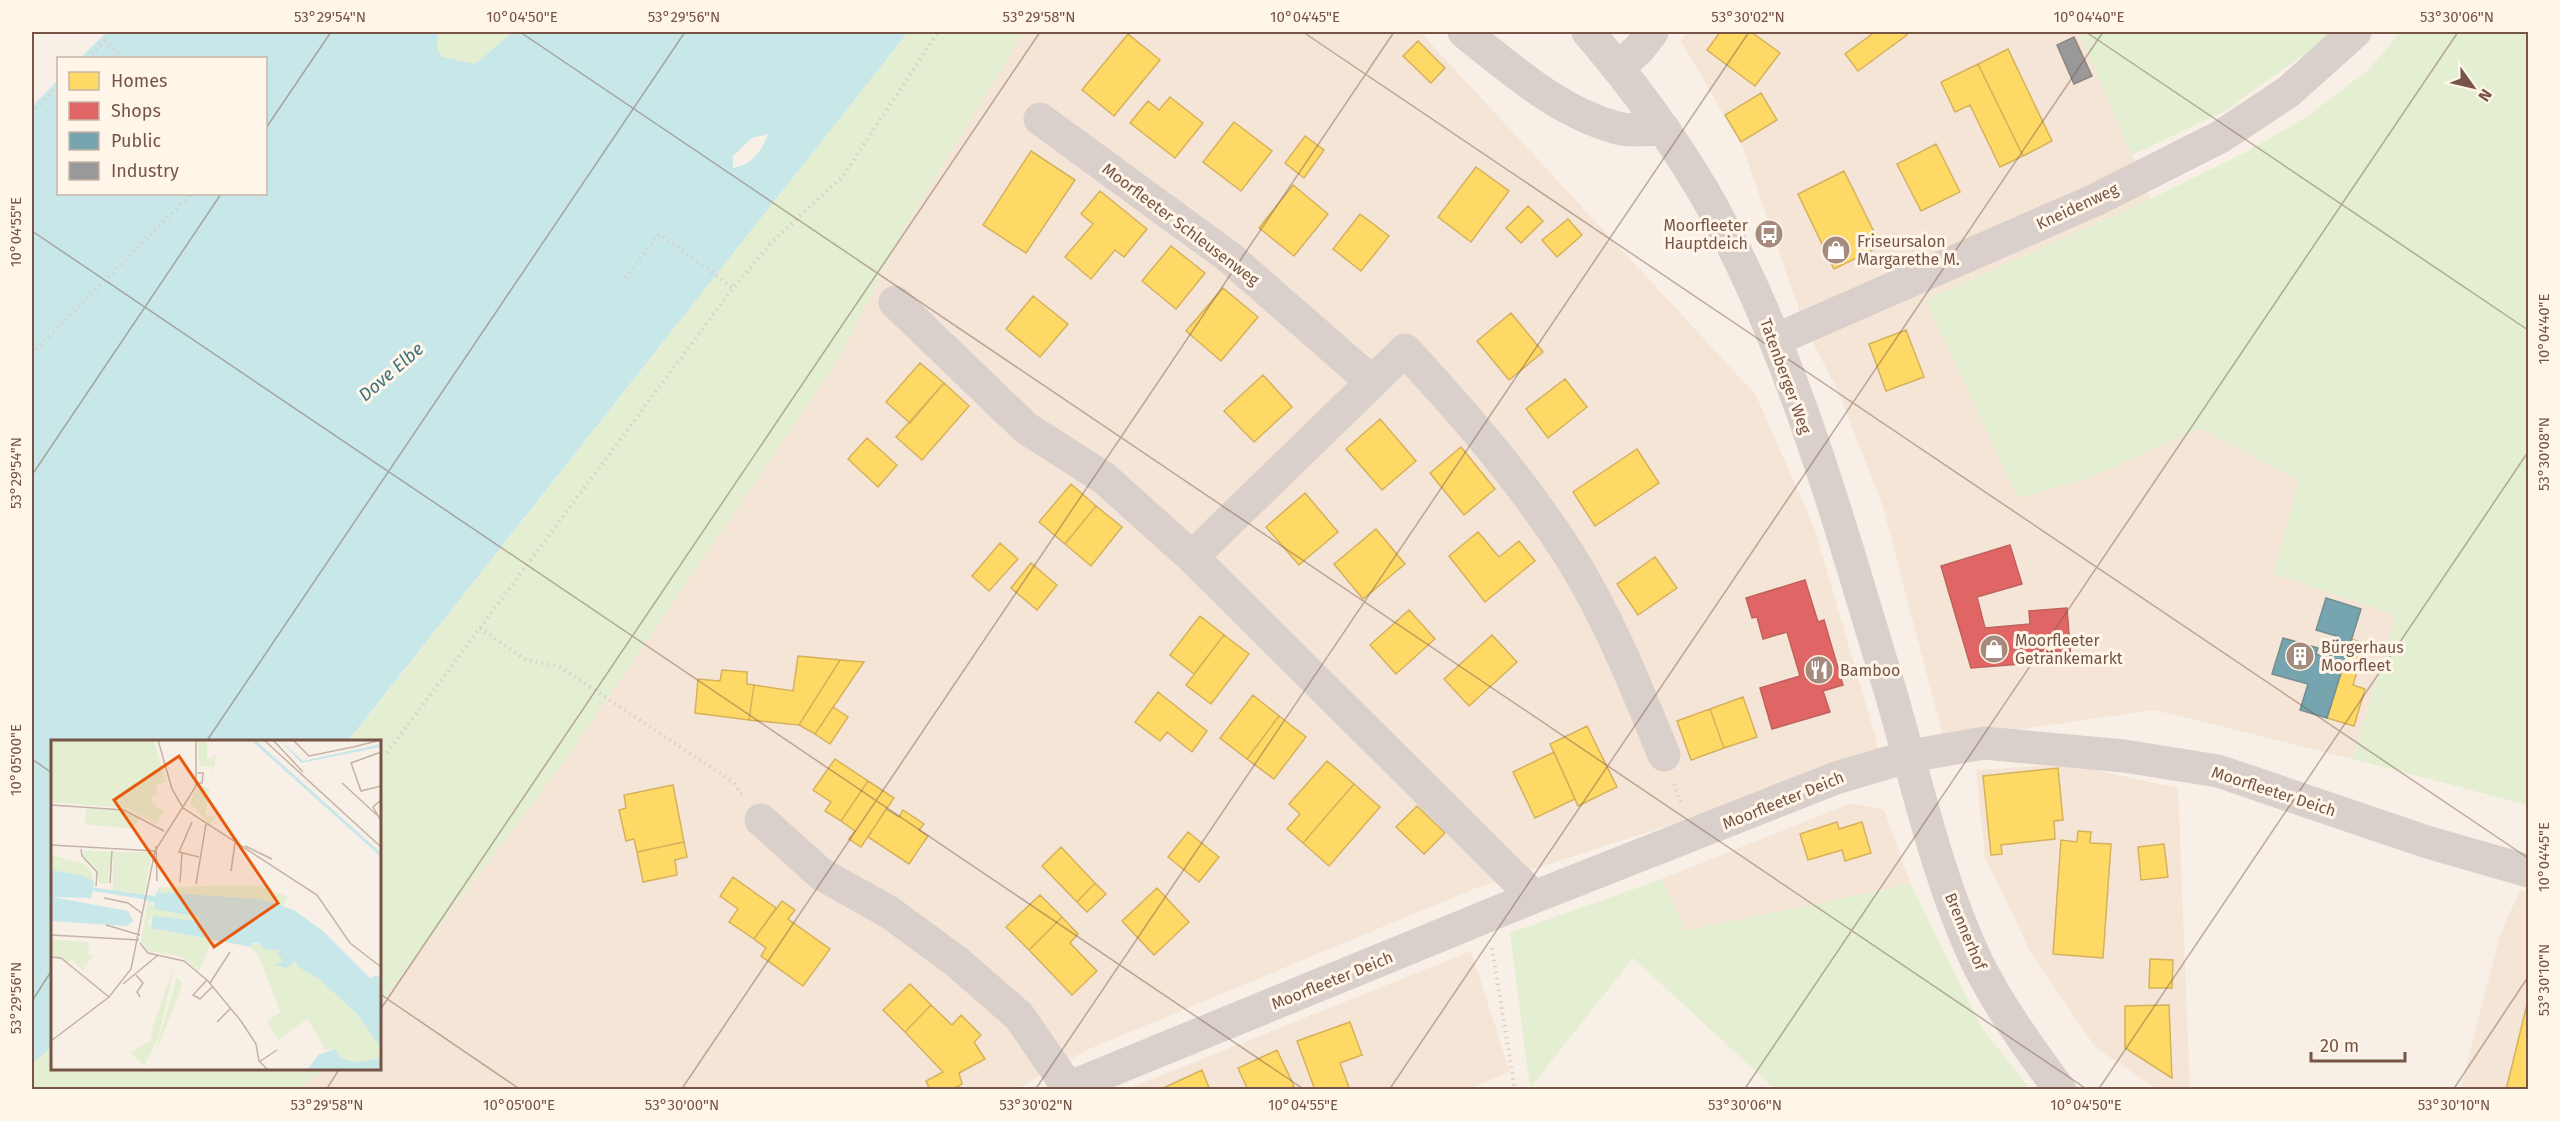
<svg xmlns="http://www.w3.org/2000/svg" width="2560" height="1121" font-family="'Fira Sans',sans-serif">
	<rect width="100%" height="100%" fill="#f8f0e7"/>
	<!-- residential -->
	<path fill="#f4e5d7" d="M1024,32h396l336,363 59,135 66,226 -405,132 -389,162 -70,39 -718,1 25,-21 56,-1v-64l187,-246 271,-398 69,-136z
		M1688,32h391l72,167 -225,101 165,177 109,-49 100,53 -26,93 122,40 -43,145 -199,-49 -210,30 -61,-233 -45,-116 -33,-64 -62,-179 -62,-107z
		M2067,764l111,24 12,301h-33l-62,-42 -64,-94 -46,-96 -9,-87z
		M1852,803l32,7 27,74 -226,47 -23,-52z
		M2520,890l8,2v197l-68,1 40,-155z
		M1471,951l39,121 -44,18h-341z"/>
	<!-- green -->
	<path fill="#e4eed1" d="M437,32h76l-38,32 -33,-7 -4,-8z
		M908,32h116l-117,192 -69,136 -271,398 -187,246v-262h-32z
		M2079,32h252l-10,10 -96,69 -93,44z
		M2401,32h127v773l-175,-46 43,-144 -122,-41 25,-94 -99,-52 -109,49 -73,21 -92,-198 225,-101 95,-47 60,-35 62,-47z
		M1662,879l23,52 226,-47 69,141 50,64h-255l-142,-131 -103,130 -20,-155z
		M52,1047v21l272,1 -25,20 -267,1v-26z"/>
	<!-- water -->
	<path fill="#c8e7e8" fill-rule="evenodd" d="M107,32h330l1,17 4,8 33,7 38,-32h395l-560,709 -296,1v305l-20,17v-958l26,-26v114h208v-136h-186zM768,134c-5,16 -18,32 -35,34v-12l19,-18z"/>
	<!-- homes -->
	<path fill="#ffd966" stroke="#d6b15c" stroke-width="1.5" d="M1720,32h31l29,21 -25,33 -48,-36z
		M1875,32h29l3,3 -49,36 -13,-17z
		M1128,34l32,26 -46,56 -32,-26z
		M1418,41l27,27 -14,15 -28,-27z
		M2008,49l44,92 -29,15 -45,-92z
		M1978,64l45,92 -23,11 -30,-62 -15,7 -14,-30z
		M1761,93l16,27 -36,22 -16,-27z
		M1170,97l33,26 -28,35 -45,-35 18,-22 11,9z
		M1234,122l38,29 -31,40 -38,-29z
		M1305,136l19,14 -20,28 -19,-15z
		M1936,144l24,48 -39,19 -24,-47z
		M1031,151l44,29 -49,73 -43,-28z
		M1476,167l33,24 -38,51 -33,-25z
		M1844,171l37,75 -47,23 -36,-75z
		M1293,185l35,29 -34,42 -35,-28z
		M1100,191l47,38 -23,28 -9,-7 -24,29 -26,-22 28,-33 -12,-10z
		M1528,206l15,15 -22,22 -15,-15z
		M1360,214l29,22 -28,35 -28,-22z
		M1568,219l14,16 -25,22 -15,-17z
		M1171,246l34,27 -29,36 -34,-28z
		M1223,288l35,29 -37,44 -35,-30z
		M1033,296l35,28 -28,33 -34,-28z
		M1511,313l32,39 -34,28 -32,-39z
		M1906,330l18,47 -38,14 -17,-47z
		M920,363l24,20 -34,40 -24,-21z
		M1263,375l29,32 -38,35 -30,-31z
		M1565,379l22,28 -39,31 -22,-29z
		M944,383l25,23 -47,54 -26,-23z
		M1380,419l36,42 -34,29 -36,-41z
		M867,438l30,27 -19,22 -30,-28z
		M1461,447l34,42 -31,26 -34,-42z
		M1637,449l22,34 -64,43 -22,-34z
		M1071,484l25,22 -31,38 -26,-22z
		M1305,493l33,39 -39,33 -33,-38z
		M1096,506l26,21 -31,39 -26,-22z
		M1376,529l29,35 -42,35 -29,-35z
		M1478,532l21,25 20,-16 16,20 -50,41 -36,-46z
		M1000,543l18,16 -29,32 -17,-15z
		M1655,557l22,31 -39,27 -21,-31z
		M1031,563l26,22 -20,25 -26,-22z
		M1409,610l26,29 -39,35 -26,-29z
		M1200,616l24,19 -30,39 -24,-19z
		M1224,635l25,19 -38,50 -25,-19z
		M1492,635l25,27 -48,44 -25,-27z
		M2351,639l14,5 -12,41 12,4 -11,37 -27,-8z
		M798,656l42,4 -41,65 -50,-5 5,-35 39,6z
		M840,660l24,2 -49,72 -16,-9z
		M722,670l25,2v12l7,1 -5,35 -54,-7 3,-34 22,2z
		M1158,692l49,39 -15,21 -25,-20 -7,9 -25,-19z
		M1253,695l26,21 -32,43 -27,-21z
		M1743,697l14,40 -33,11 -14,-39z
		M833,707l15,10 -18,27 -15,-10z
		M1710,709l14,39 -33,12 -14,-39z
		M1279,716l27,21 -32,42 -27,-20z
		M1587,726l30,61 -39,19 -28,-62z
		M1554,752l21,47 -40,19 -22,-46z
		M835,759l33,22 -27,40 -16,-10 6,-9 -18,-12z
		M1327,761l27,23 -51,59 -16,-14 13,-15 -11,-10z
		M2058,768l5,52 -9,1 1,18 -54,6 1,9 -11,1 -8,-79z
		M868,781l26,17 -33,49 -12,-8 6,-8 -14,-10z
		M1354,784l26,23 -51,59 -26,-23z
		M673,785l11,57 -47,10 -3,-13 -8,2 -7,-31 7,-2 -2,-13z
		M1417,806l28,27 -21,21 -28,-27z
		M886,809l13,8 4,-7 21,14 -5,6 9,6 -19,28 -41,-27z
		M1837,822l2,7 23,-7 9,31 -26,8 -3,-11 -34,10 -8,-26z
		M2078,831l13,1 -1,11 21,1 -8,114 -50,-4 8,-114 16,2z
		M1188,832l31,25 -20,25 -31,-25z
		M684,842l3,15 -12,3 2,15 -34,7 -6,-30z
		M2164,844l4,33 -27,3 -3,-33z
		M1061,847l34,36 -18,19 -35,-36z
		M733,877l43,31 -22,31 -25,-17 9,-13 -18,-13z
		M1095,883l11,11 -19,18 -10,-10z
		M1157,888l32,34 -35,33 -32,-34z
		M1040,895l22,22 -33,33 -23,-23z
		M782,901l13,9 -7,9 42,30 -27,37 -42,-30 5,-8 -12,-9z
		M1062,917l16,17 -8,9 27,28 -25,24 -43,-45z
		M2150,959l23,1 -1,28h-23z
		M910,984l21,21 -26,27 -22,-22z
		M2528,1000v90h-22z
		M931,1005l21,20 9,-10 20,20 -7,7 11,17 -26,14 3,11 -10,6h-22l-4,-9 17,-9 -38,-40z
		M2169,1005l3,73 -47,-30v-42z
		M1350,1022l12,33 -22,8 10,27h-35l-18,-49z
		M1277,1050l17,36 -7,4h-39l-10,-22z
		M1202,1070l8,20h-51z"/>
	<!-- shops -->
	<path fill="#e06666" stroke="#c0615c" stroke-width="1.5" d="M2010,545l12,39 -45,13 8,31 45,-4 -1,-13 38,-3 4,52 -100,8 -30,-102z
		M1805,580l13,42 6,-2 19,65 -20,6 7,21 -58,17 -12,-41 40,-12 -13,-44 -24,7 -6,-22 -5,1 -6,-20z"/>
	<!-- public -->
	<path fill="#76a5af" stroke="#768d90" stroke-width="1.5" d="M2326,598l35,11 -34,109 -27,-8 8,-26 -36,-10 11,-36 35,10 -2,6 13,4 7,-22 -20,-6z"/>
	<!-- industry -->
	<path fill="#999" stroke="#8e8580" stroke-width="1.5" d="M2074,37l18,39 -18,8 -17,-39z"/>
	<g fill="none" stroke-linecap="round" stroke-linejoin="round">
		<!-- path -->
		<path stroke="#dad0cb" stroke-width="4" stroke-dasharray="1.5 4.5" stroke-linecap="butt" d="M87,58l18,-17 18,17
			M32,113l26,-27
			M254,194l5,5
			M625,278l35,-44 73,54
			M32,354l159,-160
			M480,628l46,32 34,7 173,115 9,13
			M387,753l346,-465 39,-46 71,-66 95,-144
			M1674,784l8,21
			M1492,948l23,142"/>
		<!-- minor -->
		<path stroke="#dad0cb" stroke-width="33" d="M1464,32c47,37 94,80 153,96 14,4 32,1 47,1
			M1588,32c43,50 83,104 117,162 85,149 131,319 181,483 29,95 48,194 91,285 22,45 53,87 83,128
			M1619,67l20,-18 13,-17
			M1040,119l189,138 143,125
			M895,302l131,126 78,50 88,79 342,340
			M1775,340l320,-140 125,-63 68,-45 67,-60
			M1192,557l213,-207c59,64 116,129 163,203 40,63 68,133 96,202
			M761,820l60,54 68,38 68,50 62,54 49,71
			M1063,1090l471,-193 302,-119 74,-22 74,-13 140,13 94,15 209,71 101,29"/>
	</g>
	<!-- ticks -->
	<path fill="none" stroke="#765546" stroke-width="1.5" stroke-opacity="0.45" d="M520,32l1568,1058M1303,32l1225,826M2086,32l442,298M266,128l65,-96M32,231l1273,859M32,475l189,-281M206,742l479,-710M32,759l20,14M380,994l141,96M32,1001l20,-31M380,1010l660,-978M326,1090l14,-22M681,1090l713,-1058M1035,1090l714,-1058M1389,1090l714,-1058M1744,1090l714,-1058M2098,1090l430,-638M2453,1090l75,-113"/>
	<!-- icons -->
	<defs>
		<g id="bus-disc" transform="scale(1.5)"><circle r="9.5" fill="#a48b7e" stroke="#fff5e8"/><path d="M-5-6H5V4H4V6H2V4H-2V6H-4V4H-5ZM-3.5-4V0h7V-4ZM-3.5 1.2v1.5H-2V1.2ZM2 1.2v1.5H3.5V1.2Z" fill="#fff"/></g>
		<g id="shop-disc" transform="scale(1.5)"><circle r="9.5" fill="#a48b7e" stroke="#fff5e8"/><path d="M-5-2.5h2.3a2.7 3.5 0 0 1 5.4 0H5L5.5 6h-11ZM-1.5-2.5h3a1.5 2.3 0 0 0-3 0Z" fill="#fff"/></g>
		<g id="building-disc" transform="scale(1.5)"><circle r="9.5" fill="#a48b7e" stroke="#fff5e8"/><path d="M-4-6H4V6H1V3H-1V6H-4ZM-2.5-4.3h1.7v1.8h-1.7ZM.8-4.3h1.7v1.8H.8ZM-2.5-1h1.7V.8h-1.7ZM.8-1h1.7V.8H.8Z" fill="#fff"/></g>
		<g id="restaurant-disc" transform="scale(1.5)"><circle r="9.5" fill="#a48b7e" stroke="#fff5e8"/><path d="M-5-6h1v4h1v-4h1v4h1v-4h1v5L-1.5 .5V6h-2V.5L-5-1ZM5-6V6H3V1.5H1.5Q1.5-4 5-6Z" fill="#fff"/></g>
	</defs>
	<g fill-rule="evenodd">
		<use href="#bus-disc" x="1769" y="234"/>
		<use href="#shop-disc" x="1836" y="250"/>
		<use href="#shop-disc" x="1994" y="649"/>
		<use href="#building-disc" x="2300" y="656"/>
		<use href="#restaurant-disc" x="1819" y="670"/>
	</g>
	<g text-anchor="middle" stroke-width="6" stroke-linejoin="round" paint-order="stroke">
		<!-- street labels -->
		<g font-size="16" fill="#765546" stroke="#fff5e8">
			<text transform="translate(2077 206) rotate(-25)" y="6">Kneidenweg</text>
			<text transform="translate(1181 224) rotate(37)" y="6">Moorfleeter Schleusenweg</text>
			<text transform="translate(1786 376) rotate(70)" y="6">Tatenberger Weg</text>
			<text transform="translate(2274 791) rotate(18)" y="6">Moorfleeter Deich</text>
			<text transform="translate(1783 800) rotate(-22)" y="6">Moorfleeter Deich</text>
			<text transform="translate(1966 931) rotate(67)" y="6">Brennerhof</text>
			<text transform="translate(1332 980) rotate(-22)" y="6">Moorfleeter Deich</text>
		</g>
		<!-- poi labels -->
		<g font-size="16" fill="#765546" stroke="#fff5e8" text-anchor="start">
			<text x="1748" y="231" text-anchor="end">Moorfleeter<tspan x="1748" dy="18">Hauptdeich</tspan></text>
			<text x="1857" y="247">Friseursalon<tspan x="1857" dy="18">Margarethe M.</tspan></text>
			<text x="2015" y="646">Moorfleeter<tspan x="2015" dy="18">Getränkemarkt</tspan></text>
			<text x="2321" y="653">Bürgerhaus<tspan x="2321" dy="18">Moorfleet</tspan></text>
			<text x="1840" y="676">Bamboo</text>
		</g>
		<!-- water labels -->
		<g font-size="18" font-style="italic" fill="#3a757d" stroke="#fff5e8">
			<text transform="translate(391 372) rotate(-41)" y="6">Dove Elbe</text>
		</g>
	</g>
	<!-- overview -->
	<g transform="translate(51 740)">
		<rect width="330" height="330" fill="#f8f0e7"/>
		<path d="M0,0h103l12,42 -10,3 2,9 -6,2 1,8 11,7 -8,13 -30,-16 -75,-6zM156,0v19l9,-4 -11,60 12,2 -8,7 -19,-21 8,-18 12,3 3,-21 -14,-1 -1,-24zM35,69l33,1 21,8 -7,11 -48,-5zM33,110l28,2 -5,32 -8,-1 -2,-14 -14,-12zM62,112h39l-8,42 -31,-4zM0,115l31,8 9,6 2,12 -42,-11zM184,145l26,1 27,11 -5,10 -23,-8 -103,-7 1,-4zM97,160l11,10 40,7 -1,4 -45,-5 -5,6 3,6 61,12 -13,31 -17,-14 -34,-6 -7,-10zM0,200l38,2 -1,13 6,1 -11,12 3,6 -14,-15 -4,4 -17,-7zM201,203l29,8 -2,3 4,8 -9,3 21,-4 3,6 20,11 39,36 24,34v10l-26,4 -15,-4 -5,-9 -9,1 -19,-31 -29,21 -11,-18 13,-10 -22,-58 -7,-6zM125,220l-18,79 -16,31 2,-5 -14,-12 21,-13 2,-14zM126,237l5,6 -5,17 -23,56z" fill="#e4eed1"/>
		<path d="M229,0l23,21 78,-17v3l-80,16zM0,130l29,5 14,6 -1,6 4,1 58,8 2,-4 103,7 34,11 29,21 47,47 7,-3 4,5v68l-24,-34 -39,-36 -20,-11 -3,-6 -8,7 -13,-3 9,-3 -6,-10 3,-2h-14l-8,-7h-6l-1,4 -100,-19 2,-12 45,5 1,-4 -40,-7 -5,-2 1,-5 -13,-4 -49,-8 -2,7 -38,-1 75,14 5,10 -7,5 -75,-5zM284,309l5,9 15,4 26,-4v12h-74l11,-15z" fill="#c8e7e8"/>
		<path fill="none" stroke="#c8e7e8" stroke-width="3" d="M202,0l128,115"/>
		<path fill="none" stroke="#c4b2a7" stroke-width="1.5" d="M107,0l14,49 11,19 134,87 33,48 31,24M213,0l117,107M222,0l30,32M242,0l16,16 44,-9M302,7l28,-7M330,12l-30,11 10,28 20,-5M146,43h5l1,-10h-5M291,43l35,32M330,60l-8,7 8,14M0,65l73,5 40,21M141,82l-13,30 20,5M0,105l104,6M105,106l1,35M194,106l27,13M30,109l1,7 15,16 -1,14M180,131l4,-28M129,142l2,-29M59,143l2,-32M145,144l10,-60M53,158l24,5 15,11M55,185l34,10M0,195l88,5M89,203l8,10 36,8 24,20 33,40 15,23 3,17 9,9M0,217l10,1 48,39M85,235l7,8 -6,9 3,5M156,240l-14,15 7,4 12,-12M159,243l20,-31M72,244l35,-29M166,282l14,-14M0,301l58,-44 22,-28 24,-118 41,-65v-46M208,322l18,-12"/>
		<path fill="#e8590c" fill-opacity="0.15" stroke="#e8590c" stroke-width="3" d="M128,16l99,147 -64,44 -100,-147z"/>
		<rect width="330" height="330" fill="none" stroke="#765546" stroke-width="3"/>
	</g>
	<!-- border -->
	<rect width="2560" height="1121" fill="none" stroke="#fff5e8" stroke-width="66"/>
	<!-- legend -->
	<rect x="57" y="57" width="210" height="138" fill="#fff5e8" stroke="#c8b5a7" stroke-width="1.5"/>
	<rect x="69" y="72" width="30" height="18" fill="#ffd966" stroke="#c8b5a7" stroke-width="1.5"/>
	<text x="111" y="87" font-size="18" fill="#765546">Homes</text>
	<rect x="69" y="102" width="30" height="18" fill="#e06666" stroke="#c8b5a7" stroke-width="1.5"/>
	<text x="111" y="117" font-size="18" fill="#765546">Shops</text>
	<rect x="69" y="132" width="30" height="18" fill="#76a5af" stroke="#c8b5a7" stroke-width="1.5"/>
	<text x="111" y="147" font-size="18" fill="#765546">Public</text>
	<rect x="69" y="162" width="30" height="18" fill="#999999" stroke="#c8b5a7" stroke-width="1.5"/>
	<text x="111" y="177" font-size="18" fill="#765546">Industry</text>
	<!-- north arrow -->
	<g transform="translate(2473 87) rotate(124)" stroke="#fff5e8" stroke-width="4.5" paint-order="stroke">
	<path d="M0-4.5L10 22L0 15L-10 22Z" fill="#765546"/>
	<text y="-9" font-size="16" font-weight="bold" text-anchor="middle" fill="#765546">N</text>
	</g>
	<!-- scale -->
	<path d="M2311 1052v9h94v-9" fill="none" stroke="#765546" stroke-width="3"/>
	<text x="2320" y="1052" font-size="18" fill="#765546" stroke="#fff5e8" stroke-width="4.5" paint-order="stroke">20 m</text>
	<rect x="33" y="33" width="2494" height="1055" fill="none" stroke="#765546" stroke-width="2"/>
	<g font-size="15" text-anchor="middle" fill="#765546">
		<text x="330" y="22">53°29'54"N</text>
		<text x="522" y="22">10°04'50"E</text>
		<text x="684" y="22">53°29'56"N</text>
		<text x="1039" y="22">53°29'58"N</text>
		<text x="1305" y="22">10°04'45"E</text>
		<text x="1748" y="22">53°30'02"N</text>
		<text x="2089" y="22">10°04'40"E</text>
		<text x="2457" y="22">53°30'06"N</text>
		<text transform="translate(16 232) rotate(-90)" y="5">10°04'55"E</text>
		<text transform="translate(2544 329) rotate(-90)" y="5">10°04'40"E</text>
		<text transform="translate(2544 454) rotate(-90)" y="5">53°30'08"N</text>
		<text transform="translate(16 473) rotate(-90)" y="5">53°29'54"N</text>
		<text transform="translate(16 760) rotate(-90)" y="5">10°05'00"E</text>
		<text transform="translate(2544 857) rotate(-90)" y="5">10°04'45"E</text>
		<text transform="translate(2544 980) rotate(-90)" y="5">53°30'10"N</text>
		<text transform="translate(16 998) rotate(-90)" y="5">53°29'56"N</text>
		<text x="327" y="1110">53°29'58"N</text>
		<text x="519" y="1110">10°05'00"E</text>
		<text x="682" y="1110">53°30'00"N</text>
		<text x="1036" y="1110">53°30'02"N</text>
		<text x="1303" y="1110">10°04'55"E</text>
		<text x="1745" y="1110">53°30'06"N</text>
		<text x="2086" y="1110">10°04'50"E</text>
		<text x="2454" y="1110">53°30'10"N</text>
	</g>
</svg>
